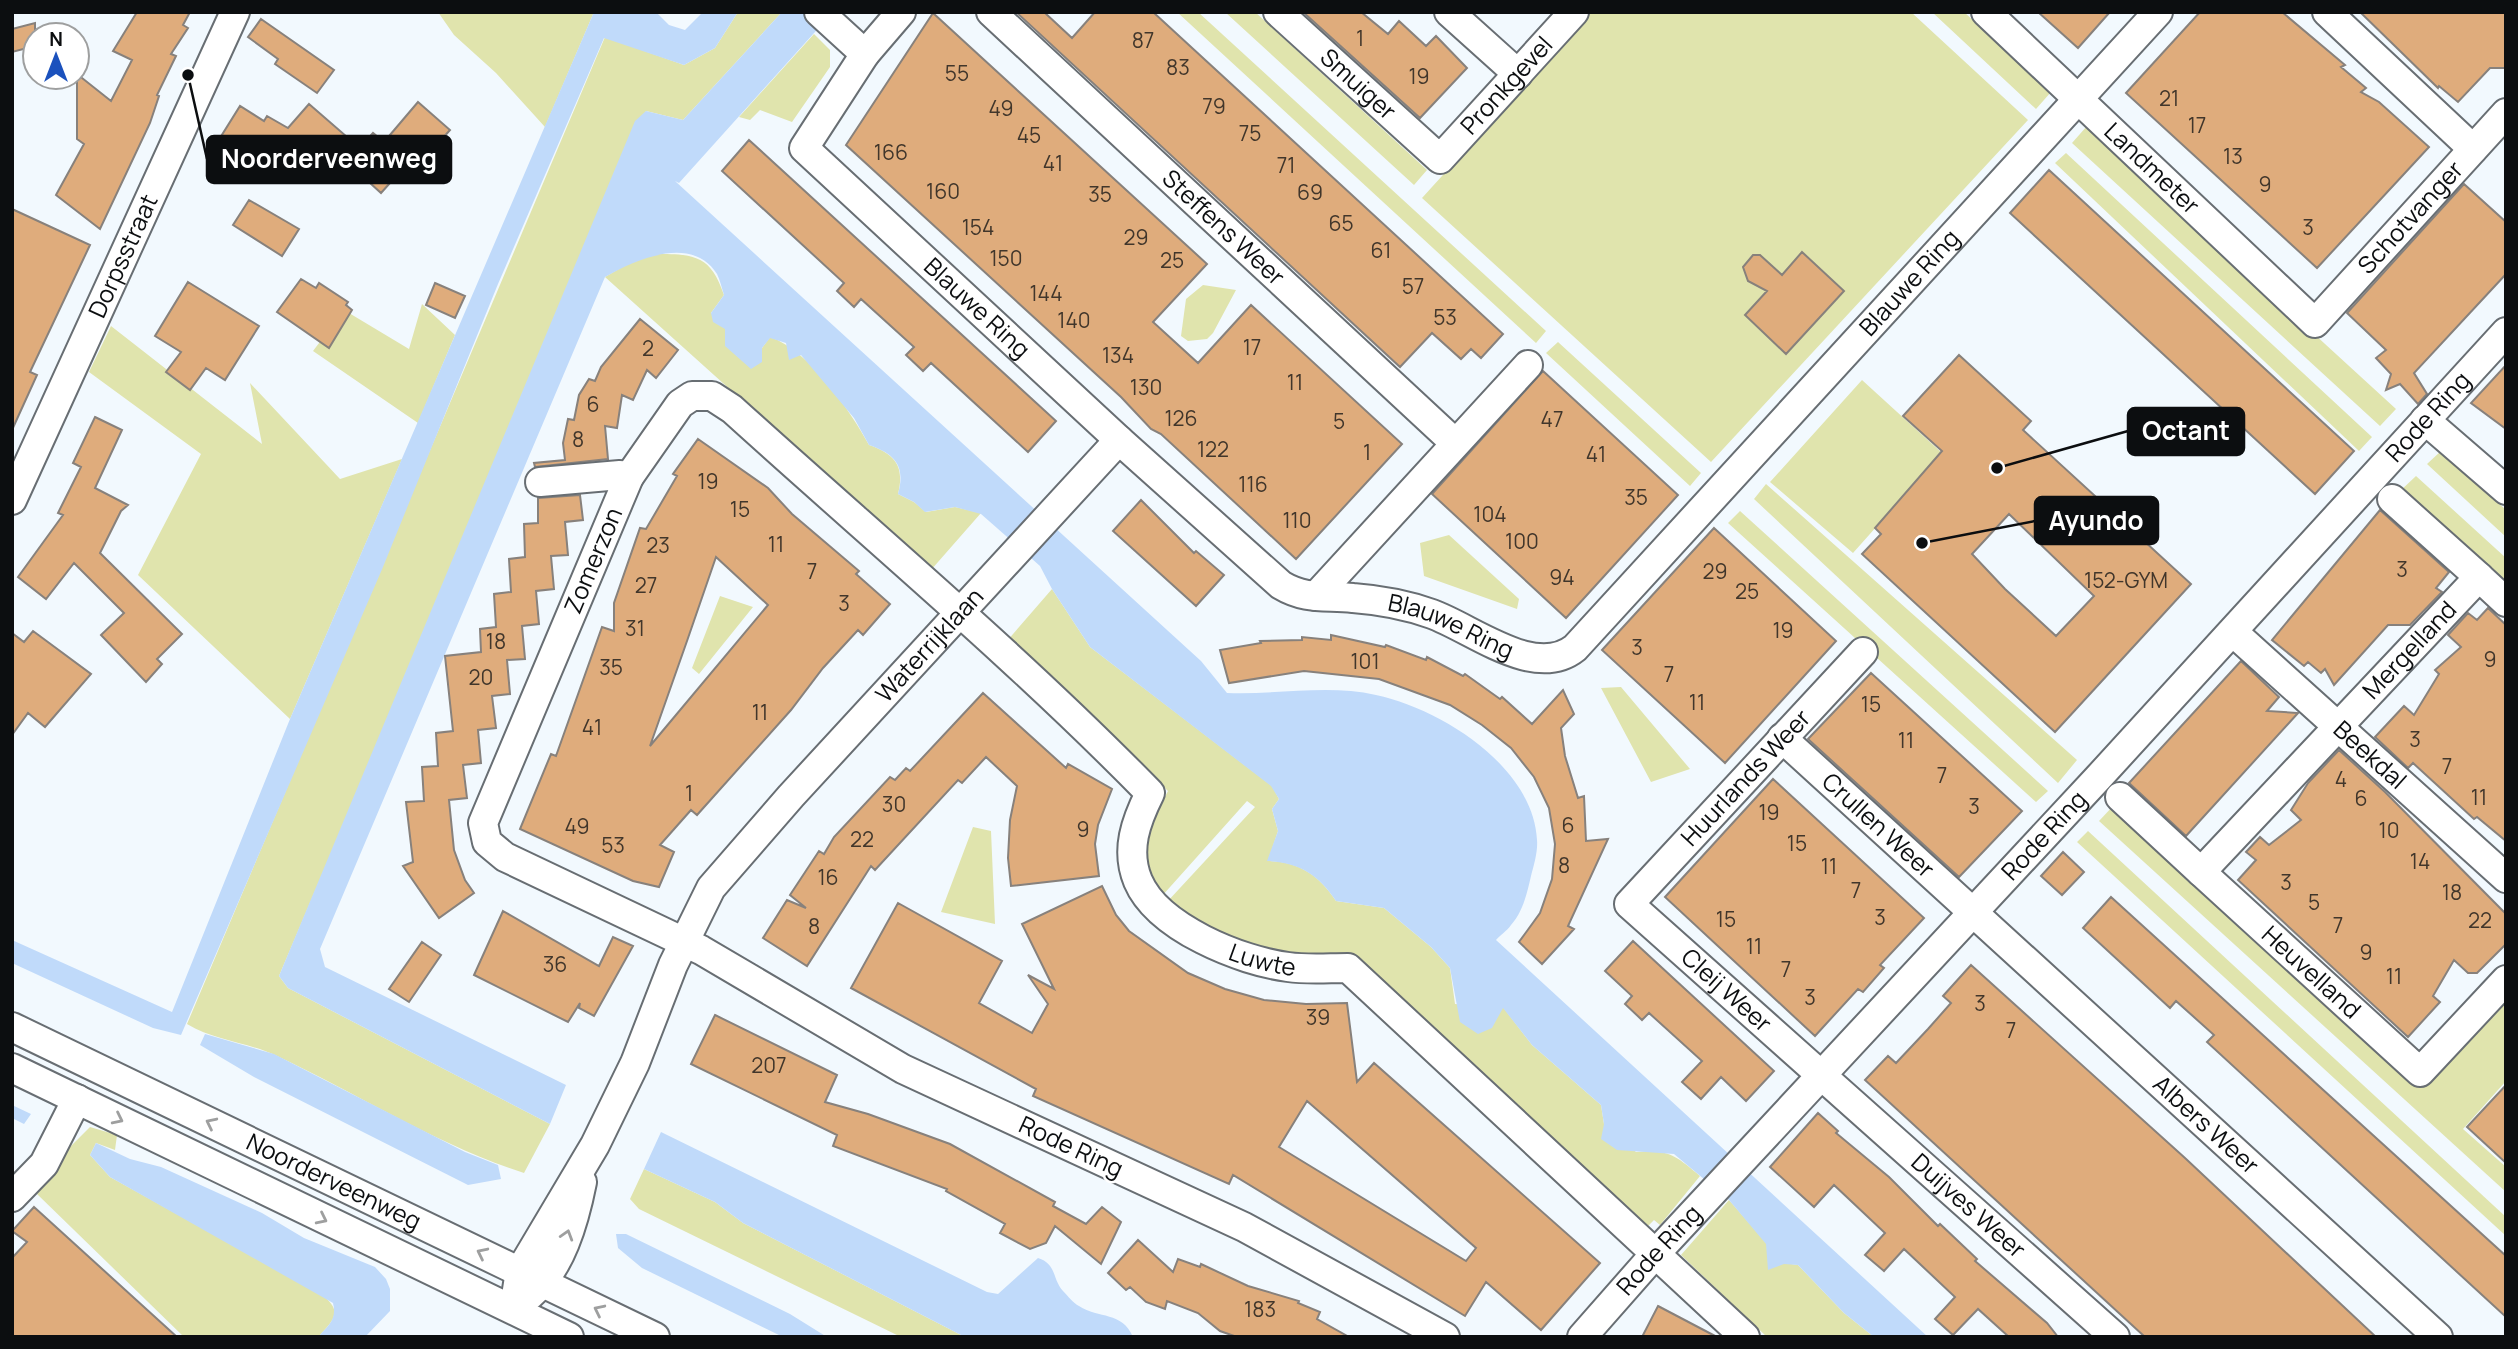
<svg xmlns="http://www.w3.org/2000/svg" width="2518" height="1349" font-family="Manrope,sans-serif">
	<rect width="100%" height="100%" fill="#f2f9fe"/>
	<!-- green -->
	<path fill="#e0e4ad" d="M438,12h156l-49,115 -49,-54 -42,-38z
		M738,12h44l-99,108 -37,-9 -367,865 9,12 262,136 -26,49c-87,-28 -164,-78 -247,-117 -29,-14 -62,-15 -90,-32l418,-987 79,28 31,-17z
		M1177,12h21l348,319 -10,12z
		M1225,12h30l172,158 -13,15z
		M1591,12h320l117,108 -317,342 -289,-264z
		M1932,12h32l87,80 -15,17z
		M814,34l16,16v17l-38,55 -32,-12 -10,10 -11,-3z
		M2087,126l309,283 -16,17 -308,-283z
		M2066,153l306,284 -13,14 -304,-288z
		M658,254c39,0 53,3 66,41l-13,18 51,35 8,-11c40,14 79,72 99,108 26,9 36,21 29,49l16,8 12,10 29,-5 26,6 -50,57 -326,-293 29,-17z
		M1203,285l33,5 -23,43 -6,6 -19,2 -7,-5 5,-37z
		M422,304l33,31 -37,88 -105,-72 31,-41 65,39z
		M111,326l151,118 -12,-61 90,96 62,-20 -112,260 -152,-144 63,-121 -112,-82z
		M1558,342l143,131 -11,13 -144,-133z
		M1862,380l80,73 -89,100 -83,-71z
		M2441,451l65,59v27l-79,-73z
		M2416,476l90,82v32l-107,-98z
		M1766,484l311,276 -19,23 -304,-284z
		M1740,511l308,280 -12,11 -308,-279z
		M1449,535l70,64 -2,10 -93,-33 -4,-33z
		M1052,589l38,58 182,139 7,13 -7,10 6,22 -10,30c31,1 51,14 68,40l48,7 47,39 19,21 5,36 48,3 29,38 69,60 3,19 32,28c33,-3 40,4 64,24l-40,49 -6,-5 -13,13 -293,-276 -55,3 -59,-16 -67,-42 88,-95 -8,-6 -85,95c-31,-56 -22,-52 6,-105l-161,-150z
		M720,596l33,11 -54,67 -7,-6z
		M1621,687l69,82 -39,13 -50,-94z
		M2114,805l309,281 83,-89v84l-43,48 43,38v25l-407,-371z
		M973,827l18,4 4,93 -54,-12z
		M2088,831l418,386v19l-429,-394z
		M90,1127l27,8 -2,15 -19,-7 -6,12 20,22 210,116c23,18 16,25 -2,44h-134l-147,-143 26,-40z
		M644,1169l71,33 28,21 222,114h-64l-262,-128 -9,-10z
		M1729,1200l55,63 14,2 46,48 30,24h-107l-86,-82z"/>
	<!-- water -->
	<path fill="#c0dafa" d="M594,12h62l13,13 16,5 18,-18h35l-23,36 -31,17 -80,-27 -106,246 -115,283 -202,468 -28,-7 -141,-65v-23l160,72 118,-293z
		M782,12h51l-154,171 -4,-2 526,480 26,32c50,2 101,-9 149,2 65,14 157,71 161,145 1,11 -3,25 -6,36 -4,17 -8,36 -20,49 -4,6 -11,10 -15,15l432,397h-54l-30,-24 -46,-48 -14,-1 -16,6 -2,-26 -37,-44 -55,-46 -57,-4 -16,-11 3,-15 -3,-19 -69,-60 -29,-37 -11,20 -14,6 -18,-12 -10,-54 -19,-21 -47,-39 -48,-7c-17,-26 -37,-39 -69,-40l11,-30 -6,-22 7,-10 -8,-13 -181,-139 -38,-58 -12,-23 -59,-52 -26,-7 -30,5 -11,-10 -16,-8c8,-28 -3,-40 -29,-49l-15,-27 -53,-63 -12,5 -3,-17 -16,-5 -8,10v14l-11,7 -26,-23v-17l-12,-7 -2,-9 13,-18c-2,-6 -4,-15 -7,-21 -25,-40 -82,-14 -112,3l-285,672 5,18 241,118 -16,39 -262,-136 -9,-12 356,-855 11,-10 37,9z
		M205,1034l69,20 191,98 33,13 3,14 -33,6 -214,-108 -54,-32z
		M12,1105l19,9 -7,10 -12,-6z
		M661,1132l326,160 11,2 40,-36c19,6 14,21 25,33 5,5 10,12 16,15 20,13 43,5 54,31h-168l-222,-114 -28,-21 -71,-33z
		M96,1143l34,16 31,8 101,46 42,25 71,29 11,12 4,10v22l-25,26h-47c11,-12 19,-18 15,-34l-223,-126 -20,-22z
		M616,1234h10l164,80 37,23h-44l-141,-69 -24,-20z"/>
	<!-- building -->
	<path fill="#dfac7c" stroke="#87817c" stroke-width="2" fill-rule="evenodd" d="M137,12h53l-7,13 5,3 -17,26 5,2 -19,39 2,1 -9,27 -50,106 -44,-34 28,-51 -7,-5v-65l34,27 21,-41 -19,-9z
		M1016,12h28l28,26 23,-26h58l350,322 -22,24 -10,-9 -10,10 -29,-26 -32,34z
		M1303,12h58l27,22 11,-13 27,25 10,-10 31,32 -47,50z
		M2038,12h72l-32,36z
		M2200,12h82l63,53 -4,2 25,21 -5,4 18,10 50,45 -112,121 -191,-175z
		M2360,12h146v56h-16l-32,34 -19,-16 -1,2z
		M933,13l274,251 -54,58 45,41 53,-58 151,139 -106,115 -135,-125 -10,-5 -30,-32 -275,-252z
		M261,19l73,51 -17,23 -42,-29 3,-5 -30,-22z
		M35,23v23l-23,6v-23z
		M418,102l32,28 -18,20 -7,-6 -44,49 -34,-31 26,-29 11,9z
		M309,104l45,39 -13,15 -25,-21 -23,34 -11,-6 -3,6 -33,-20 -11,19 -25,-16 30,-48 24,15 3,-5 21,12z
		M749,140l307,281 -28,31 -97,-89 -8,8 -17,-16 8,-8 -53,-48 -7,8 -17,-16 7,-8 -122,-112z
		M2049,170l305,281 -39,43 -305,-281z
		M2464,184l42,38v52l-92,99 13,21 -9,10 -18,-20 -14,6 5,-16 -15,-16 10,-8 -39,-37z
		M249,200l50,29 -17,27 -49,-31z
		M12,209l78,36 -60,127 7,3 -25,55z
		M1802,252l42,39 -58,63 -41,-39 22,-24 -19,-10 -5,-14 10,-12h7l22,20z
		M301,279l15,9 3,-5 29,19 -2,3 6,5 -23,38 -52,-36z
		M188,282l71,44 -34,54 -19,-12 -16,22 -24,-18 15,-20 -26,-16z
		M435,283l30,13 -10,22 -29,-13z
		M640,319l38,31 -22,28 -9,-8 -14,30 -11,-5 -5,33 -12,-2 3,33 -73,8 -1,-4 31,-3 -2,-17 5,-24 6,1 5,-25 10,-16 6,2 6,-14z
		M1959,355l72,66 -8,9 168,154 -136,148 -193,-178 19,-20 -6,-6 67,-77 -39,-35zM2009,514l85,82 -38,40 -51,-47 -33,-35z
		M2506,365v64l-35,-26z
		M1543,371l135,124 -112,123 -134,-124z
		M95,417l27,13 -27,58 33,17 -7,6 -21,42 82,81 -25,25 5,5 -16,18 -45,-47 23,-22 -50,-50 -28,36 -28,-22 45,-62 -5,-2 23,-46 -8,-4z
		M698,439l70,49 24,26 67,57 -3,3 34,30 -27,31 -5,-5 -35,38 -32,42 -94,105 -6,-5 -31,35 14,7 -15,35 -26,-6 -113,-52 31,-75 5,2 46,-129 12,4v-28l26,-75 6,1 31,-53 -4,-2zM716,557l52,48 -118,141 37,-105z
		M580,495l3,25 -18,2 3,33 -17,1 3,33 -18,2 3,33 -17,2 3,33 -18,1 3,34 -18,2 4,32 -18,2 3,33 -18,2 4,33 -18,2 5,50 11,30 9,13 -35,25 -36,-52 10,-4 -7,-60 18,-1 -2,-34 16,-1 -2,-33 17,-2 -8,-75 36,-4 -1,-23 16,-2 -2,-33 17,-2 -2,-33 16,-2 -1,-33 14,-1v-25z
		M1141,500l53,53 2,-2 28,24 -28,31 -83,-75z
		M2380,510l69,62 -13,16 6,4 -32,33h-22l-54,60 -9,-16 -4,4 -13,-11 -4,4 -32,-26z
		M1714,528l122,113 -111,122 -123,-113z
		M2488,608l18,17v216l-29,-24 -3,2 -61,-56 -5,5 -33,-31 29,-31 10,9 25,-41 -4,-4 26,-23 -13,-12 20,-22 9,7z
		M33,631l58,43 -46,53 -17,-14 -16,22v-102l12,9z
		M1331,635l54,12 1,-2 40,15 1,-3 36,19 2,-2 35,25 2,-2 30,27 31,-34 11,24 -13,14 4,28 13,42 6,-2 2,45 22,-2 -40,87 6,3 -32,35 -23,-22 21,-29 12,-34 3,-35 -6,-36 -15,-31 -23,-29 -29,-23 -32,-20 -71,-26 -75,-8 -75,12 -9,-33 41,-7 -1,-2 42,-1v-3l29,3z
		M2241,661l38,36 -12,14 31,2 -112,123 -57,-53z
		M1871,673l151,138 -63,66 -151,-138z
		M983,693l83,75 2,-4 44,25 -14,36 -3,19 4,32 -88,10 -3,-28 2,-38 7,-34 -31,-29 -24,26 -4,-3 -83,90 -4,-4 -64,100 -44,-28 24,-38 19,8 -16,-13 29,-44 5,3 10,-17 56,-60 5,3 11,-12 4,3z
		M2339,750l46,42 121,122v30l-29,29h-9l-14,-13 -21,36 7,6 -32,35 -170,-157 18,-20 -10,-8 14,-15 9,8 32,-25 -10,-10 17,-27z
		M1773,779l151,139 -44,47 4,3 -21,24 -5,-3 -43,47 -150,-139z
		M2063,852l21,20 -22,23 -21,-19z
		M1102,886l14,29 13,16 59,42 37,16 39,11 42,4 41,-1 10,79 17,-19 226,200 -59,67 -55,-48 -21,34 -232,-141 -4,9 -196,-88 3,-7 -185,-101 47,-85 104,58 -23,42 53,30 16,-29 -20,-29 26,14 -32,-65zM1307,1101l169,147 -10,13 -187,-114z
		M2111,897l395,359v61l-299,-275 7,-7 -38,-34 -6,7 -87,-80z
		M503,911l96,55 14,-29 20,9 -39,70 -15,-8 1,-5 -12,19 -94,-47z
		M1633,941l141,130 -28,30 -25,-24 -20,22 -19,-17 20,-21 -53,-48 -7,7 -17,-16 7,-8 -27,-25z
		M422,942l19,13 -32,47 -20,-13z
		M1971,965l214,193 191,179h-231l-280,-257 23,-24 8,7 32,-34 23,-26 -8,-7z
		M715,1015l122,60 -12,27 43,12 82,30 105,58 -2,4 33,18 16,-17 19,15 -20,42 -46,-38 -9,17 -16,6 -30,-16 5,-9 -59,-33 1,-2 -114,-43 4,-11 -146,-71z
		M2506,1085v78l-39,-36z
		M1818,1113l20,18 -2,2 53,44 49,49 2,-2 37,35 -2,2 72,62 11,14h-49l-31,-28 -25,26 -18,-16 20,-22 -51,-48 -20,22 -19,-16 20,-22 -51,-48 -20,22 -44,-40z
		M34,1207l143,130h-165v-79l15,-16 -15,-11z
		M1138,1240l35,32 5,-13 22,8 1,-3 47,22 51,15 -1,2 22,9 -3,7 32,18h-112l-17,-6 -22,-18 -31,-12 -2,8 -19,-7 -16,-15 -4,3 -18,-17z
		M1658,1306l59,31h-75z"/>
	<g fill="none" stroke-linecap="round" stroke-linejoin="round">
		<!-- minor casing -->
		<g stroke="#686e73" stroke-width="32">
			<g id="minor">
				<path id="s1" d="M819,12l46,42 -61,94 315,292 162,145c25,15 44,10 72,13 27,2 54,7 79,16 41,15 103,66 143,34l583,-636"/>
				<path id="s2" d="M991,12l464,431"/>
				<path id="s3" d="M1278,12l162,147 134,-147"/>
				<path d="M1449,12l69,62"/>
				<path id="s4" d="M1986,12l329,311 191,-210"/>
				<path d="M2327,12l146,137"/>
				<path d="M865,54l36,-42"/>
				<path d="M2425,420l81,70"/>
				<path d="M540,482l80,-7 9,2"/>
				<path d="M2392,499l87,78"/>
				<path id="s5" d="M12,500l223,-488"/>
				<path d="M1316,596l212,-231"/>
				<path id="s6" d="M2233,632l273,246"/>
				<path id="s7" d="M1863,652l-234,252 486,433"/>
				<path id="s8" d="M1782,738l656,599"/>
				<path id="s9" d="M2120,797l81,75 278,-295 27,25"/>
				<path id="s10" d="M2201,872l219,200 86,-92"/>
				<path id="s11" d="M12,1027l643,310"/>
				<path d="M12,1068l557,269"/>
				<path d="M12,1197l32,-33 33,-65"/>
				<path d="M530,1295c31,-27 44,-73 52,-113"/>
				<path id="s12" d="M514,1309l6,-38 75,-126 40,-82 38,-98 38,-77 80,-92 328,-356"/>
				<path id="s13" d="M1445,1337l-201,-110 -341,-158 -202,-119 -196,-93 -18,-15 -4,-19 146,-346 51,-73 12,-8h20l20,13c140,127 286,249 418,384 -14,28 -25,57 -12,88 20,47 103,80 150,86 20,3 40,1 60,1l397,369"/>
				<path id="s14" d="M1582,1337l73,-83 443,-476 408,-446"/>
			</g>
		</g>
		<!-- minor -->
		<use href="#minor" stroke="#fff" stroke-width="28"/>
	</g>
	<!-- one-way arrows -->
	<defs><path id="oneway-chevron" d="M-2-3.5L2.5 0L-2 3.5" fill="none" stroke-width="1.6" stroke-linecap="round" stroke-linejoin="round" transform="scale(1.75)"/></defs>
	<g stroke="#9e9f9f">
		<use href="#oneway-chevron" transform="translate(118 1119) rotate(26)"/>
		<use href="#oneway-chevron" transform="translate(211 1123) rotate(-154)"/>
		<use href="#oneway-chevron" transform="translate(322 1219) rotate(26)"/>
		<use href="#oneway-chevron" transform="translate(567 1235) rotate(-73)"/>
		<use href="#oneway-chevron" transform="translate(482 1253) rotate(-154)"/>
		<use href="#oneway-chevron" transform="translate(599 1310) rotate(-154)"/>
	</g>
	<g text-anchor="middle" stroke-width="5" stroke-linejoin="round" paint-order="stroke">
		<!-- number labels -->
		<g font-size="21" fill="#41362b">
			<text x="1360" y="46">1</text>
			<text x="1143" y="48">87</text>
			<text x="1178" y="75">83</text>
			<text x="957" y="81">55</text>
			<text x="1419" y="84">19</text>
			<text x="2169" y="106">21</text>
			<text x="1214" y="114">79</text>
			<text x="1001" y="116">49</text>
			<text x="2197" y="133">17</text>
			<text x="1250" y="141">75</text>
			<text x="1029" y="143">45</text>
			<text x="891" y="160">166</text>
			<text x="2233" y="164">13</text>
			<text x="1053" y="171">41</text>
			<text x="1286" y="173">71</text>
			<text x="2265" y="192">9</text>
			<text x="943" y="199">160</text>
			<text x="1310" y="200">69</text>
			<text x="1100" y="202">35</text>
			<text x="1341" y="231">65</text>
			<text x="978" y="235">154</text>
			<text x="2308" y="235">3</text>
			<text x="1136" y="245">29</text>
			<text x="1381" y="258">61</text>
			<text x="1006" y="266">150</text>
			<text x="1172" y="268">25</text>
			<text x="1413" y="294">57</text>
			<text x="1046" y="301">144</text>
			<text x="1445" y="325">53</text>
			<text x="1074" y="328">140</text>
			<text x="1252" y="355">17</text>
			<text x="648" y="356">2</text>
			<text x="1118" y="363">134</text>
			<text x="1295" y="390">11</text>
			<text x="1146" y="395">130</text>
			<text x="593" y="412">6</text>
			<text x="1181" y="426">126</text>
			<text x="1552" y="427">47</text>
			<text x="1339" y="429">5</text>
			<text x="578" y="447">8</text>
			<text x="1213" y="457">122</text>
			<text x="1367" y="460">1</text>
			<text x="1596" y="462">41</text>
			<text x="708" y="489">19</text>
			<text x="1253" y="492">116</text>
			<text x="1636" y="505">35</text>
			<text x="740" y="517">15</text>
			<text x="1490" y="522">104</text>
			<text x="1297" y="528">110</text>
			<text x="1522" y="549">100</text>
			<text x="776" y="552">11</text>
			<text x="658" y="553">23</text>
			<text x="2402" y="577">3</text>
			<text x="812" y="579">7</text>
			<text x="1715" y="579">29</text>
			<text x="1562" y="585">94</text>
			<text x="2126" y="588">152-GYM</text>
			<text x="646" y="593">27</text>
			<text x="1747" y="599">25</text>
			<text x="844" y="611">3</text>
			<text x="635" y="636">31</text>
			<text x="1783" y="638">19</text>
			<text x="496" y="649">18</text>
			<text x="1637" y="655">3</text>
			<text x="2490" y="667">9</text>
			<text x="1365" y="669">101</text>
			<text x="611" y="675">35</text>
			<text x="1669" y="682">7</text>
			<text x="481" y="685">20</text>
			<text x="1697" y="710">11</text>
			<text x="1871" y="712">15</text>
			<text x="760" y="720">11</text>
			<text x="592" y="735">41</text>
			<text x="2415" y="747">3</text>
			<text x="1906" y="748">11</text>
			<text x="2447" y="774">7</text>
			<text x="1942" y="783">7</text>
			<text x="2341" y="787">4</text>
			<text x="689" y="801">1</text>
			<text x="2479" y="805">11</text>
			<text x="2361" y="806">6</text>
			<text x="894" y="812">30</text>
			<text x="1974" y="814">3</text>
			<text x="1769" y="820">19</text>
			<text x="1568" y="833">6</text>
			<text x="577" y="834">49</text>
			<text x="1083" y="837">9</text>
			<text x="2389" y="838">10</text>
			<text x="862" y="847">22</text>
			<text x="1797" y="851">15</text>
			<text x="613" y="853">53</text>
			<text x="2420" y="869">14</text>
			<text x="1564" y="873">8</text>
			<text x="1829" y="874">11</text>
			<text x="828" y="885">16</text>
			<text x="2286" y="890">3</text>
			<text x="1856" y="898">7</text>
			<text x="2452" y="900">18</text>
			<text x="2314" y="910">5</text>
			<text x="1880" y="925">3</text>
			<text x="1726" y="927">15</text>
			<text x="2480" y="928">22</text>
			<text x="2338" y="933">7</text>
			<text x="814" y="934">8</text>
			<text x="1754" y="954">11</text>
			<text x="2366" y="960">9</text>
			<text x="555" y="972">36</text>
			<text x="1786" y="977">7</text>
			<text x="2394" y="984">11</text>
			<text x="1810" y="1005">3</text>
			<text x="1980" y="1011">3</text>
			<text x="1318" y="1025">39</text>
			<text x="2011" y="1038">7</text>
			<text x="769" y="1073">207</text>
			<text x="1260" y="1317">183</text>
		</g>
		<!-- street labels -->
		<g font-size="24" fill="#0c0e10" stroke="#fff">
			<text dy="8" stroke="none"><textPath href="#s3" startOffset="108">Smuiger</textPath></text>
			<text dy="8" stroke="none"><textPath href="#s3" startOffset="318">Pronkgevel</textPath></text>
			<text dy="8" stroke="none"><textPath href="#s4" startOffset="228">Landmeter</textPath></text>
			<text dy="8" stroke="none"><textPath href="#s4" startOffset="595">Schotvanger</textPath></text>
			<text dy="8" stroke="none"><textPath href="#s2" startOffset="317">Steffens Weer</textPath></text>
			<text dy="8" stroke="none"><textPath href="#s5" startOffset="268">Dorpsstraat</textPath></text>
			<text dy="8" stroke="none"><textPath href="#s1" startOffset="1626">Blauwe Ring</textPath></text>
			<text dy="8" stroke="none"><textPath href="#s1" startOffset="410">Blauwe Ring</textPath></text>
			<text dy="8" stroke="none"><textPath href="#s14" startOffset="1250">Rode Ring</textPath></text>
			<text dy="8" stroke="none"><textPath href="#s13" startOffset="1384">Zomerzon</textPath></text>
			<text dy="8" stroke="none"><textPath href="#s1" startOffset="998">Blauwe Ring</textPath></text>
			<text dy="8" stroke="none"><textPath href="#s12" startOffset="794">Waterrijklaan</textPath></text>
			<text dy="8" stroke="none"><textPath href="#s9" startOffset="415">Mergelland</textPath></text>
			<text dy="8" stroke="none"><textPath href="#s6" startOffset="184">Beekdal</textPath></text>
			<text transform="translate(1746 778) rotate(-47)" y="8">Huurlands Weer</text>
			<text dy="8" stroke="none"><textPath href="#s8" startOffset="130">Crullen Weer</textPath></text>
			<text dy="8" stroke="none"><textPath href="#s14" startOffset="682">Rode Ring</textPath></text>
			<text dy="8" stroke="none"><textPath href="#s13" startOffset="2434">Luwte</textPath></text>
			<text dy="8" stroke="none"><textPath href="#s10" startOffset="149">Heuvelland</textPath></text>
			<text dy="8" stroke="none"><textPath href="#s7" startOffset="474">Cleij Weer</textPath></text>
			<text dy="8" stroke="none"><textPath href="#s8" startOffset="574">Albers Weer</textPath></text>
			<text transform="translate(1071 1147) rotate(25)" y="8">Rode Ring</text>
			<text dy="8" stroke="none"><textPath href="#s11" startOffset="357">Noorderveenweg</textPath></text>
			<text dy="8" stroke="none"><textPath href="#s7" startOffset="798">Duijves Weer</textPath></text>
			<text dy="8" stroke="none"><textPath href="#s14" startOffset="116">Rode Ring</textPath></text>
		</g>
	</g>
	<!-- callouts -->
	<path fill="none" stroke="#0c0e10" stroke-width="2.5" d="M188 75L207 159M1997 468L2128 431M1922 543L2035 521"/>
	<g fill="#0c0e10" stroke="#fff" stroke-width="2.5">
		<circle cx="188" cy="75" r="7"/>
		<circle cx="1997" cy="468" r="7"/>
		<circle cx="1922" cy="543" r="7"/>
	</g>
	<g fill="#0c0e10" stroke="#0c0e10" stroke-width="2.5">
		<rect x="207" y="136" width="244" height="47" rx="7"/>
		<rect x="2128" y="408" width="116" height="47" rx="7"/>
		<rect x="2035" y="497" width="123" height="47" rx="7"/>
	</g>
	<g font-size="26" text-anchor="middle" font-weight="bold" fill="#fff">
		<text x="329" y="168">Noorderveenweg</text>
		<text x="2186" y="440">Octant</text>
		<text x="2096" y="530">Ayundo</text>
	</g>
	<!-- border -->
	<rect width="2518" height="1349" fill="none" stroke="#0c0e10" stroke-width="28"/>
	<!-- north arrow -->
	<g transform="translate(56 56)"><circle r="33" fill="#ffffff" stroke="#9e9f9f" stroke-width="2"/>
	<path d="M0-5L12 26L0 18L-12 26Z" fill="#1b51bd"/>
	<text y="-10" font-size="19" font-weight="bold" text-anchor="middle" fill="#0c0e10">N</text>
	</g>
</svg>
